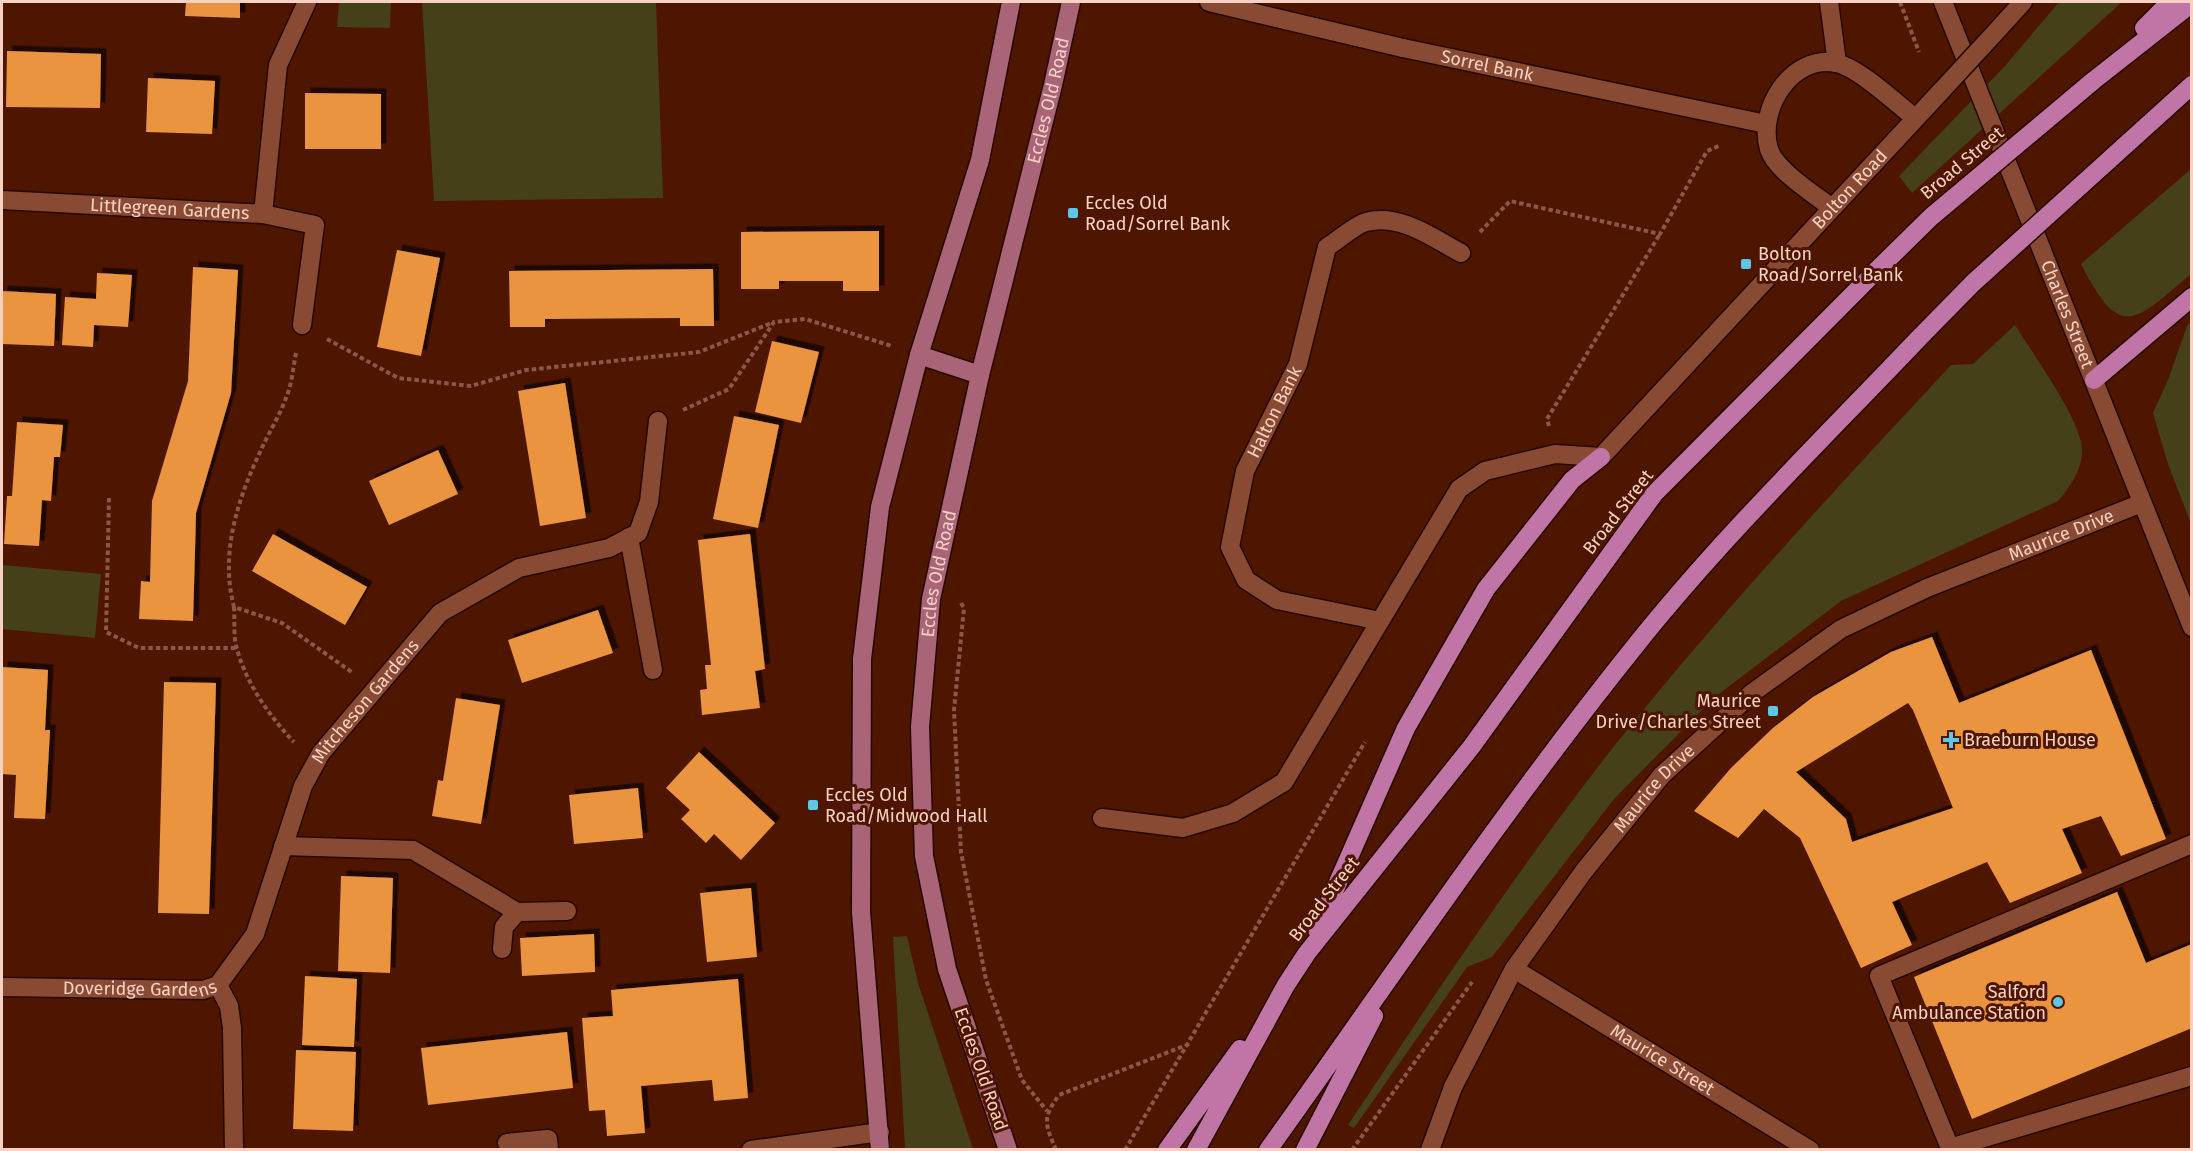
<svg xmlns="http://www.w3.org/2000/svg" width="2193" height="1151" font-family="'Fira Sans',sans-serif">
	<defs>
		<filter id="shadow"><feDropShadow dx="5.5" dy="-5.5" stdDeviation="0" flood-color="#0009"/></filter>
	</defs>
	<rect width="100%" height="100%" fill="#4e1500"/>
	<!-- green -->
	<path fill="#45401a" d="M339,2h52l-1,26 -53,-1z
		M422,2h234l7,196 -229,3z
		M2059,2h63l-210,191 -13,-17 107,-111z
		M2191,169v105c-56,47 -70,69 -110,-10z
		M2191,322l1,198 -2,1 -22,-57 -15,-51 15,-33 19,-54z
		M2015,325c18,29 60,87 66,117 5,22 -10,44 -23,59l-217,100 -126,96 -101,102 -122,158 -25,10 -113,161 -6,-3c86,-129 171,-258 267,-380 105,-132 221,-256 336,-380l22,-1z
		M2,565l99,9 -6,64 -93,-9z
		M907,936l11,47 55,166h-68l-12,-212z"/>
	<!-- building -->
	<path fill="#ea9440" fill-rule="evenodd" filter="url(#shadow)" d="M186,2h54v16l-55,-2z
		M7,51l94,3 -1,54 -94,-1z
		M148,78l67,3 -3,53 -66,-2z
		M305,93l76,1v55h-76z
		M879,231v60h-36v-10h-64v8h-38v-57z
		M397,250l43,8 -19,98 -44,-9z
		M193,267l45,3 -7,123 -35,120 -3,108 -54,-2 2,-38 9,1 2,-81 36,-120z
		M713,269l1,57h-34v-8l-135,1v8h-35l-1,-56z
		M97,273l35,2 -4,52 -34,-2 -1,22 -31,-2 3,-48 31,2z
		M2,291l54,3 -2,52 -52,-2z
		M772,341l47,11 -18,71 -46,-11z
		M565,383l21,135 -46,8 -22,-135z
		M734,416l45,9 -21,103 -45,-9z
		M17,422l46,3 -3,32h-6l-3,44 -9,-1 -3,46 -35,-2 3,-48h5z
		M438,450l20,44 -69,31 -20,-44z
		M273,534l94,53 -22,38 -93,-54z
		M750,534l15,135 -10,2 5,37 -58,7 -2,-25 7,-1 -2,-24h6l-13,-125z
		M598,610l15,43 -91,30 -14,-43z
		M1932,637l27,66 132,-53 75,189 -45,17 -20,-40 -39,13 20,44 -72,30 -23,-41 -95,40 20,43 -51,23 -61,-130 -36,-29 -26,29 -44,-27 37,-43 42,-40 40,-31 78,-45zM1908,703l5,7 40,98 -101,34 -6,-23 -50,-47z
		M2,667l46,3 -3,60h5l-5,89 -31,-1 2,-43 -14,-1z
		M164,682l52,1 -7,231 -51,-1z
		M456,698l44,7 -19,119 -49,-8 6,-36 5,1z
		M699,752l76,71 -34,37 -27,-26 -8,9 -25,-24 9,-9 -24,-22z
		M638,788l5,50 -69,6 -5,-49z
		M341,876l52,2 -3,95 -52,-2z
		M751,888l6,69 -50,5 -7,-69z
		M2117,892l29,71 46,-19v84l-220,91 -58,-142z
		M594,934l1,38 -73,4 -2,-38z
		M305,976l52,3 -3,68 -52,-2z
		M738,979l10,119 -34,3 -2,-21 -71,6 4,47 -38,3 -2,-26 -16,1 -7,-93 31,-2 -2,-26z
		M567,1032l6,56 -145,17 -7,-57z
		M296,1050l60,2 -3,79 -60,-2z"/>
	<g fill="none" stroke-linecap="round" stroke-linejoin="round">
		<!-- lane casing -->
		<g stroke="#260801" stroke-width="21">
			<path id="lane" d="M1209,2l194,46
				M2192,844l-313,132 71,172 242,-72
				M507,1143l41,-4 1,11
				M751,1150l129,-18"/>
		</g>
		<!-- street casing -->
		<g stroke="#260801" stroke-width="21">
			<g id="street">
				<path d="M1829,2l8,61"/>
				<path id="s1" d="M1943,2l249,625"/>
				<path d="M1992,36l31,-34"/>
				<path id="s2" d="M1403,48l363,76"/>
				<path id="s3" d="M2,200l261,14 15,-149 29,-63"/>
				<path d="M1832,208c-18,-14 -57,-38 -63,-59 -12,-40 23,-95 67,-86 22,4 61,41 79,55"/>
				<path d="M263,214l52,11 -13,100"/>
				<path d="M629,537l24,133"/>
				<path id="s4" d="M1380,621l-103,-21 -31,-20 -16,-33 15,-76 53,-107 29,-117c12,-7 26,-21 39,-25 34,-9 67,16 95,31"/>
				<path id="s5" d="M1102,818l81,10 50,-15 51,-31 175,-293 26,-18 70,-17 46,3 342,-368"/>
				<path d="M283,846l130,4 104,62 50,-1"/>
				<path d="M502,949l2,-22 13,-15"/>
				<path id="s6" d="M1514,969l296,181"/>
				<path id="s7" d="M218,985l37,-51 48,-148 18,-33 119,-140 79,-45 90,-20 29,-15 11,-31 9,-81"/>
				<path id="s8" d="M2,987l201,3 15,-5 11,21 3,22 2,122"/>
				<path id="s9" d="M1430,1150l23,-63 61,-118 70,-98 78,-96 90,-82 89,-64 86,-41 215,-85"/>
			</g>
		</g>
		<!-- primary casing -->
		<g stroke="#260801" stroke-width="21">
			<g id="primary">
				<path d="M919,355l61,20"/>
				<path d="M880,1150l-19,-238 1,-253 18,-152 39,-152 61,-195 31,-158"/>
				<path id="s10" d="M1008,1150l-61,-181 -23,-113 -4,-129 11,-128 49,-224 73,-290 18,-83"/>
			</g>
		</g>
		<!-- highway casing -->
		<g stroke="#260801" stroke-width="21">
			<path id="highway" d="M2144,28l26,-26
				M2093,81l99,-78
				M2094,380l98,-83
				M1317,930l89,-202 80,-139 86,-109 29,-23
				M1167,1150l73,-101
				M1196,1150l90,-165 21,-32 165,-207 182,-252 223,-224
				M1268,1150c120,-168 235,-339 364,-500 88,-111 190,-210 287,-312
				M1305,1150l69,-134"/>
		</g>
		<!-- path -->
		<path stroke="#8a5846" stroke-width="4" stroke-dasharray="4.5 3" stroke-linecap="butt" d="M1900,2l19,50
			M1480,232l30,-31 150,33 47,-83 14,-6
			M327,339l71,39 73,8 55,-16 173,-18 75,-30
			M296,353c-3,15 -4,31 -10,45 -7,19 -18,36 -26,54 -23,49 -40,102 -26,155l48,16 71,50
			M683,410l46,-21 45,-67 31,-3 87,27
			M1549,426l-2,-7 113,-185
			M109,498l-3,134 33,16h97
			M961,603l3,5 -10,102 7,142 25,128 36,100 25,31
			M234,607c1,13 -1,30 3,42 9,34 33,68 57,93
			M1056,1150c-11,-26 -14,-32 3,-55l130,-51
			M1125,1150l240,-408
			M1352,1150l120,-168"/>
		<!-- lane -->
		<use href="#lane" stroke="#884a32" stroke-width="18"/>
		<!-- street -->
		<use href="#street" stroke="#884a32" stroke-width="18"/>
		<!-- primary -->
		<use href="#primary" stroke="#aa6478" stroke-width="18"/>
		<!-- highway -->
		<use href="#highway" stroke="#c075a6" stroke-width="18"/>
		<!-- street-bridge casing -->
		<g stroke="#260801" stroke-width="21" stroke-linecap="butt">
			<path id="street-bridge" d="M1943,89l49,-53"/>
		</g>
		<!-- highway-bridge casing -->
		<g stroke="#260801" stroke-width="21" stroke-linecap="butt">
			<path id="highway-bridge" d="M1877,270l54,-53 162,-136
				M1919,338l54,-55 219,-198"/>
		</g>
		<!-- street-bridge -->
		<use href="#street-bridge" stroke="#884a32" stroke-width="18"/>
		<!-- highway-bridge -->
		<use href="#highway-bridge" stroke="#c075a6" stroke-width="18"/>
	</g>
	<!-- markers -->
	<g fill="#5dc7e8" stroke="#4e1500" stroke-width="2">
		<rect x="1067" y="207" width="12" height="12" rx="3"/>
		<rect x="1740" y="258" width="12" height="12" rx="3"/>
		<rect x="1767" y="705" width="12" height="12" rx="3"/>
		<path d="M1948 731h6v6h6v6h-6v6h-6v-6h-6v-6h6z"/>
		<rect x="807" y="799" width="12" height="12" rx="3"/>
		<circle cx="2058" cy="1002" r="6"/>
	</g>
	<g text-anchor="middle" stroke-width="6" stroke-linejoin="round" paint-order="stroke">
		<!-- street labels -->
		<g font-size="18" fill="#f7d1c4" stroke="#4e1500">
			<text dy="6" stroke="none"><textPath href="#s2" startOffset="86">Sorrel Bank</textPath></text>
			<text dy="6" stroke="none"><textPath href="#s10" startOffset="1076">Eccles Old Road</textPath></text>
			<text transform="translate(1962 163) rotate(-40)" y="6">Broad Street</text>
			<text dy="6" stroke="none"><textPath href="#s5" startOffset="1050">Bolton Road</textPath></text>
			<text dy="6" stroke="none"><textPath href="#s3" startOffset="168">Littlegreen Gardens</textPath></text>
			<text dy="6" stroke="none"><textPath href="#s1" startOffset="336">Charles Street</textPath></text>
			<text dy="6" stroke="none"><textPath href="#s4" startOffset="322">Halton Bank</textPath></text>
			<text transform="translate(1618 512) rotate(-52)" y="6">Broad Street</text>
			<text dy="6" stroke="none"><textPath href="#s9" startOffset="915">Maurice Drive</textPath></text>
			<text dy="6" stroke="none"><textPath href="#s10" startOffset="590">Eccles Old Road</textPath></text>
			<text dy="6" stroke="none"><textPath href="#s7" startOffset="324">Mitcheson Gardens</textPath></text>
			<text dy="6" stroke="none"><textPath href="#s9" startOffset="429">Maurice Drive</textPath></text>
			<text transform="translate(1324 899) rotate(-52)" y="6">Broad Street</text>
			<text dy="6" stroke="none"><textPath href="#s8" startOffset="138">Doveridge Gardens</textPath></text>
			<text dy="6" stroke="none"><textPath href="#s6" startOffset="174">Maurice Street</textPath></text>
			<text transform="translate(981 1069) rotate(71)" y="6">Eccles Old Road</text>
		</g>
		<!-- poi labels -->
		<g font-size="18" fill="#f7d1c4" stroke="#4e1500" text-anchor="start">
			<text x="1085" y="209">Eccles Old<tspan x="1085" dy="21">Road/Sorrel Bank</tspan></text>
			<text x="1758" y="260">Bolton<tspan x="1758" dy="21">Road/Sorrel Bank</tspan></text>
			<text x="1761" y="707" text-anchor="end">Maurice<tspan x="1761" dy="21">Drive/Charles Street</tspan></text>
			<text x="1964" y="746">Braeburn House</text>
			<text x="825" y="801">Eccles Old<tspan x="825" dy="21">Road/Midwood Hall</tspan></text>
			<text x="2046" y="998" text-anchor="end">Salford<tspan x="2046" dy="21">Ambulance Station</tspan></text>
		</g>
	</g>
	<!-- border -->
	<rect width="2193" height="1151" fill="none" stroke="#f7d1c4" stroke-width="6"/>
</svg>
